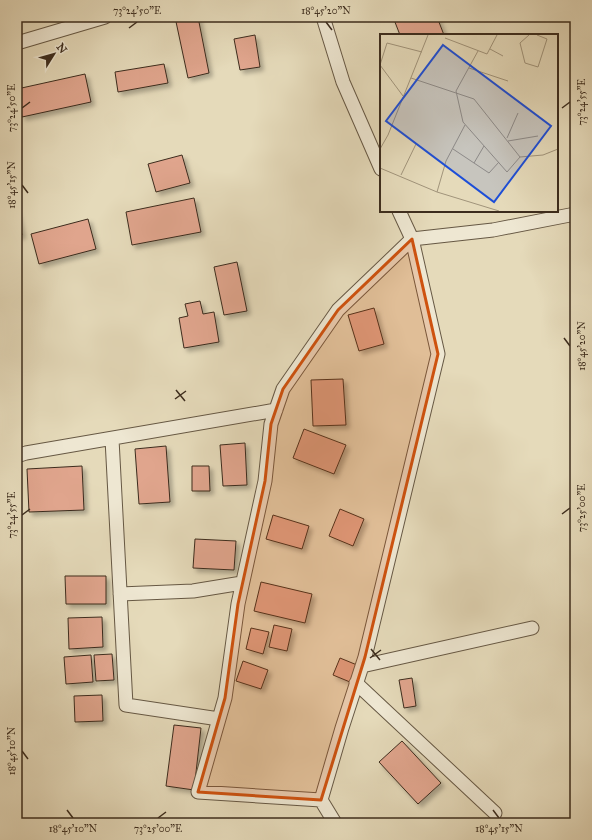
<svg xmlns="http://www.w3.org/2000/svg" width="592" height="840" font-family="'IM FELL Great Primer',serif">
	<defs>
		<filter id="shadow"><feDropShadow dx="3.5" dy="3.5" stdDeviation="2" flood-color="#0004"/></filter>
	</defs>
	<rect width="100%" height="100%" fill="#e5daba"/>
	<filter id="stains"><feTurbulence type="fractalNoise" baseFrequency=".005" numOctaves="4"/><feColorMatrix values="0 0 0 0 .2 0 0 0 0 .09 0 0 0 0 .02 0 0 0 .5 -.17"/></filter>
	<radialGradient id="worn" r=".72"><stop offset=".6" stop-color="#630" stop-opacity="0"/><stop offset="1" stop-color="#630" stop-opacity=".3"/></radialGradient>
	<!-- building -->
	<path fill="#e0a58d" stroke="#3c2c1d" filter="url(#shadow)" d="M175,17h23l11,56 -21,5z
		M393,17h44l7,18h-44z
		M255,35l5,32 -20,3 -6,-31z
		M164,64l4,19 -50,9 -3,-20z
		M85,74l6,28 -69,15 -5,-28z
		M182,155l8,28 -34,9 -8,-28z
		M194,198l7,34 -69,13 -6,-33z
		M17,212l5,23 -5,1z
		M88,219l8,30 -57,15 -8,-30z
		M237,262l10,49 -23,4 -10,-48z
		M200,301l3,13 11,-2 5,30 -35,6 -5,-30 9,-2 -3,-12z
		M374,308l10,36 -25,7 -11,-36z
		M343,379l3,46 -33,1 -2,-46z
		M304,429l42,16 -12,29 -41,-16z
		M245,443l2,42 -24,1 -3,-41z
		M166,446l4,56 -31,2 -4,-55z
		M82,466l2,44 -55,2 -2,-43z
		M192,466h17l1,25h-18z
		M340,509l24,10 -11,27 -24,-10z
		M273,515l36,11 -7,23 -36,-10z
		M195,539l41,2 -2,29 -41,-2z
		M65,576h41v28h-40z
		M261,582l51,12 -7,29 -51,-12z
		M102,617l1,30 -34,2 -1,-31z
		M274,625l18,4 -5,22 -18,-4z
		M251,628l18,4 -6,22 -17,-5z
		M112,654l2,26 -18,1 -2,-26z
		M91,655l2,27 -27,2 -2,-27z
		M340,658l17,7 -7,17 -17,-7z
		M243,661l25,9 -7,19 -25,-8z
		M412,678l4,28 -12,2 -5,-28z
		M102,695l1,26 -28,1 -1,-26z
		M174,725l27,3 -7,62 -28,-4z
		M402,741l39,42 -23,21 -39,-42z"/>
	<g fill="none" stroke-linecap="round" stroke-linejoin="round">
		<!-- street casing -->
		<g stroke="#665844" stroke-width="15">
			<path id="street" d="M323,17l20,65 38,87
				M17,43l88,-26
				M112,439l14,266 93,14
				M17,456l9,-3 250,-43
				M120,594l73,-3 49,-8
				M362,666l170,-38
				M356,683l139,130
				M321,800l-123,-8 27,-94 13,-94 27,-123 6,-57 12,-35 55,-79 74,-71 81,-9 82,-16
				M335,823l-14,-23 21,-72 23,-71 73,-303 -26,-115 -13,-28"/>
		</g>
		<!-- street -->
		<use href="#street" stroke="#eee7d2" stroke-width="13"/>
	</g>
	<!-- marked area -->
	<path fill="#ce520f" fill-opacity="0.2" stroke="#ce520f" stroke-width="3" stroke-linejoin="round" d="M412,239l26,115 -73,303 -44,143 -123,-8 27,-94 13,-94 27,-123 6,-57 12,-35 55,-79z"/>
	<!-- ticks -->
	<path fill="none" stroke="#3c2c1d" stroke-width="1.5" d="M326,22l6,8M129,28l8,-6M22,108l8,-6M562,108l8,-6M22,185l6,8M564,338l6,8M176,390l9,11M175,399l11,-8M562,514l8,-6M22,515l8,-6M371,649l9,11M370,658l11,-8M22,751l6,8M67,810l6,8M493,810l6,8M158,818l8,-6"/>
	<!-- overview -->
	<g transform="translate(380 34)">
		<rect width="178" height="178" fill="#e5daba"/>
		<path fill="none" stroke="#a1947b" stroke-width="1" d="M149,1l-9,8 5,20 13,4 9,-28 -10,-4M65,4l42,16 10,-19M110,15l13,7M98,17l-22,40 7,31 44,50 13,-15M89,34l39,13M31,44l63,21 46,58 23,-2 15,-6M23,62l-23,-31 7,-22 35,9M127,104l11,-25M128,107l30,-5M0,115l8,-14 40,-100M73,115l36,24 10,-11M94,129l10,-17M0,134l57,24 62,19M21,141l15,-31M57,158l9,-31 19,-36"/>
		<path fill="#1d4ed8" fill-opacity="0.15" stroke="#1d4ed8" stroke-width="2" d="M63,11l108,81 -57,76 -108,-81z"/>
		<rect width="178" height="178" fill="none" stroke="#3c2c1d" stroke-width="2"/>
	</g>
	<!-- margin -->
	<rect width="592" height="840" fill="none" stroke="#e5daba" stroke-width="44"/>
	<!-- north arrow -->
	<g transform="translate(54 54) rotate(53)" stroke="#eee7d2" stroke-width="3" paint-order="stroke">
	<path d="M0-3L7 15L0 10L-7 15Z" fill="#3c2c1d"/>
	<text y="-6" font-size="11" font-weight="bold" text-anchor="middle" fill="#3c2c1d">N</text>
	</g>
	<rect x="22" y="22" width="548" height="796" fill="none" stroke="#3c2c1d" stroke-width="1.5"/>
	<g font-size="10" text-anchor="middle" fill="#3c2c1d">
		<text x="137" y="14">73°24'50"E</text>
		<text x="326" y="14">18°45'20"N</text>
		<text transform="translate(581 102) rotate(-90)" y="4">73°24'55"E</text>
		<text transform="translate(11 108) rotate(-90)" y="4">73°24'50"E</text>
		<text transform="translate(11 185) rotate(-90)" y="4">18°45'15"N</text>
		<text transform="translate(581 346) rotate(-90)" y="4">18°45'20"N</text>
		<text transform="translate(581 508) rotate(-90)" y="4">73°25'00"E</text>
		<text transform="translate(11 515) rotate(-90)" y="4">73°24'55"E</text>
		<text transform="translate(11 751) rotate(-90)" y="4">18°45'10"N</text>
		<text x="73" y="832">18°45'10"N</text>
		<text x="158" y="832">73°25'00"E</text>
		<text x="499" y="832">18°45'15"N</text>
	</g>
	<rect width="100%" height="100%" filter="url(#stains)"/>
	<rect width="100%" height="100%" fill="url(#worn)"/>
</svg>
